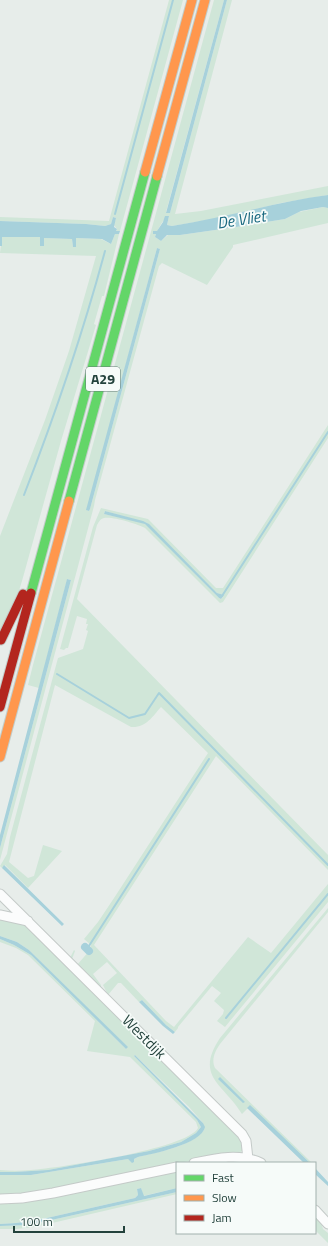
<svg xmlns="http://www.w3.org/2000/svg" width="328" height="1246" font-family="'Titillium Web',sans-serif">
	<rect width="100%" height="100%" fill="#e7edea"/>
	<!-- green -->
	<path fill="#d0e6d8" fill-rule="evenodd" d="M169,0h14l-63,231h-4l1,-2 -3,-4 2,-7 -3,-1 -2,7 -6,2 -19,-2 -86,-3v-4l109,4z
		M214,0h10l-58,212 4,1 57,-213h5l-57,214 26,-3 127,-25v9l-47,8 -67,16 -42,7 -5,-1 2,-9c-7,4 -11,13 -14,21l6,4 7,-6h12l56,-8 49,-8 14,-7 24,-5 5,1v15l-95,22v2l-26,38 -45,-22 -3,3 -64,234 -1,6 -94,354v-12l71,-268 -3,-1 -1,1 -28,108 -11,-3 5,-20zM157,248l3,1 -70,260 -1,2 -2,-1z
		M115,234h4l-15,62h-2l-8,28 2,1 -35,116 -39,140 -9,29 -13,26v-100l45,-116 24,-69 27,-95 -96,-3 2,-16h39v9h3v-8l28,1 1,8 3,-9 25,1 10,5z
		M328,425v13l-105,164 -3,1 -75,-75c-7,-4 -33,-12 -41,-10 -4,1 -5,4 -7,7l-20,74 251,256v15l-112,-114 -122,189 72,76 8,6 74,-90 23,16 57,-69v18l-103,125 -8,-6 6,-7 1,-4 -10,-9 7,-8 -9,-7 -34,41v1l-3,4 -9,-7 -24,-25 -3,2 -18,-19h-3l-10,12 -5,-10 14,-12 -10,-11 -14,12 8,11v5l-1,1 -27,-27 -3,-6 4,-8 1,1 -3,8 5,6 13,-15 1,-5 -7,-6 14,-17 18,-27 92,-142 -47,-46c-9,10 -15,21 -30,20l-76,-42 -46,177 19,16 6,-2 9,-31 19,6 -34,37 -23,-23 -3,3 -2,-2 7,-12 3,-17 48,-179 25,-9 5,-18 -2,-1 2,-6h-2l1,-5 -10,-3 -9,32h-2l-2,2 -4,-1 33,-122 8,-19 47,11 68,69h7zM105,511l42,12 70,70 7,2 -3,4 -2,-1 -74,-75 -41,-9z
		M328,908v4l-108,132c-5,7 -9,16 -5,24l97,95h-2l-60,-57 -8,8c-18,-30 -48,-37 -22,-76z
		M0,918l26,7 214,210 3,15 -5,4 -61,9 -145,30 -32,2v-20h31l97,-16 4,3h2v-3l4,-2c20,-5 52,-10 66,-27l-1,-7 -14,-16 -54,-52 -1,1 63,64 4,7 -5,6 -15,9 -32,9 -101,19 -34,2h-14v-2c10,1 21,1 31,0 27,-2 156,-21 167,-42l-2,-6 -66,-65 -43,-6 8,-30 -67,-66 -12,-7 -16,-6v-3l14,6 17,10 95,94 1,-2 -98,-97 -12,-8 -17,-6z
		M177,1170v18l-34,8 -2,-8 -4,1 1,6 -3,3 -97,22 -22,3 -16,1v-23z
		M177,1192v2l-142,33 -19,2h-16v-3l29,-1z
		M315,1215l6,7 2,7 5,4v10l-13,-13z"/>
	<!-- water -->
	<path fill="#a7d1db" d="M224,0h3l-57,213h-4z
		M328,195v13l-5,-1 -22,4 -16,8 -49,8 -56,8h-13l-6,6 -6,-4 1,-3h-3v-3h4l6,-9 2,-6h4l-2,9 5,1c53,-8 103,-24 156,-31z
		M113,217l3,1 -2,9 3,2 -1,2h4l-1,3h-4l-4,10 -9,-5 -26,-1v9h-3l-1,-8 -28,-1v8h-4v-9h-38v9h-2v-25l86,3 19,2 6,-2z
		M157,248l3,1 -70,260 -1,2 -3,-1z
		M105,511l38,10 6,3 68,69 7,2 -3,4 -2,-1 -74,-74 -41,-10z
		M67,579l4,1 -71,268v-13z
		M4,865l60,59 -2,2 -60,-58z
		M0,936l17,6 12,8 99,97 -2,2 -95,-94 -17,-10 -14,-6z
		M142,1000l24,25 9,7 -2,2 -10,-8 -24,-24z
		M135,1055l68,68 2,4c-3,17 -53,27 -67,30l-4,2v3l-2,1 -4,-4 -97,16h-31v-3h14l34,-2 101,-19 32,-9 15,-9 5,-6 -4,-7 -63,-64z
		M220,1077l25,25 -2,1 -25,-24z
		M250,1105l60,58h-6l-57,-55z
		M315,1168l13,14v4l-13,-12z
		M141,1188l3,8 33,-8v4l-148,33 -29,1v-2l16,-1 22,-3 97,-22 3,-3 -1,-6z"/>
	<g fill="none" stroke-linecap="round" stroke-linejoin="round">
		<!-- stream -->
		<path stroke="#a7d1db" stroke-width="2" d="M115,214l58,-214
			M24,495c31,-80 59,-162 81,-244
			M222,596l106,-164
			M57,674l72,44 16,-4 14,-21 169,172
			M87,949l122,-190
			M226,1018l102,-124"/>
		<!-- canal -->
		<path stroke="#a7d1db" stroke-width="8" d="M85,947l4,4"/>
		<!-- street casing -->
		<g stroke="#c4cac8" stroke-width="11">
			<path id="street" d="M0,894l242,240 4,7 2,18
				M0,915l28,6
				M194,1163c23,-5 46,-10 67,0
				M0,1199l22,-1 31,-5 124,-26
				M315,1210l13,14"/>
		</g>
		<!-- fast casing -->
		<g stroke="#c2ccc9" stroke-width="11">
			<path id="fast" d="M69,501l88,-325
				M31,593l114,-421"/>
		</g>
		<!-- slow casing -->
		<g stroke="#c2ccc9" stroke-width="11">
			<path id="slow" d="M145,172l47,-172
				M157,176l48,-176
				M0,757l69,-256"/>
		</g>
		<!-- jam casing -->
		<g stroke="#c2ccc9" stroke-width="11">
			<path id="jam" d="M1,640l22,-46
				M0,707l31,-114"/>
		</g>
		<!-- street -->
		<use href="#street" stroke="#fbfcfc" stroke-width="9"/>
		<!-- fast -->
		<use href="#fast" stroke="#63d668" stroke-width="9"/>
		<!-- slow -->
		<use href="#slow" stroke="#ff974d" stroke-width="9"/>
		<!-- jam -->
		<use href="#jam" stroke="#b3261e" stroke-width="9"/>
	</g>
	<g text-anchor="middle" stroke-width="3.5" stroke-linejoin="round" paint-order="stroke">
		<!-- shield labels -->
		<rect fill="#f6fbf9" stroke="#627a75" stroke-width="1" x="86" y="367" width="34" height="24" rx="3"/>
		<g font-size="14" font-weight="bold" fill="#23423c">
			<text x="103" y="384">A29</text>
		</g>
		<!-- street labels -->
		<g font-size="15" fill="#23423c" stroke="#f6fbf9">
			<text transform="translate(144 1037) rotate(45)" y="5">Westdijk</text>
		</g>
		<!-- water labels -->
		<g font-size="16" font-style="italic" fill="#1a6981" stroke="#f6fbf9">
			<text transform="translate(241 219) rotate(-9)" y="6">De Vliet</text>
		</g>
	</g>
	<!-- legend -->
	<rect x="176" y="1162" width="140" height="72" fill="#f6fbf9" stroke="#a2b1ad"/>
	<rect x="184" y="1175" width="20" height="6" fill="#63d668" stroke="#a2b1ad"/>
	<text x="212" y="1182" font-size="12" fill="#23423c">Fast</text>
	<rect x="184" y="1195" width="20" height="6" fill="#ff974d" stroke="#a2b1ad"/>
	<text x="212" y="1202" font-size="12" fill="#23423c">Slow</text>
	<rect x="184" y="1215" width="20" height="6" fill="#b3261e" stroke="#a2b1ad"/>
	<text x="212" y="1222" font-size="12" fill="#23423c">Jam</text>
	<!-- scale -->
	<path d="M14 1226v6h110v-6" fill="none" stroke="#23423c" stroke-width="2"/>
	<text x="20" y="1226" font-size="12" fill="#23423c" stroke="#f6fbf9" stroke-width="3" paint-order="stroke">100 m</text>
</svg>
